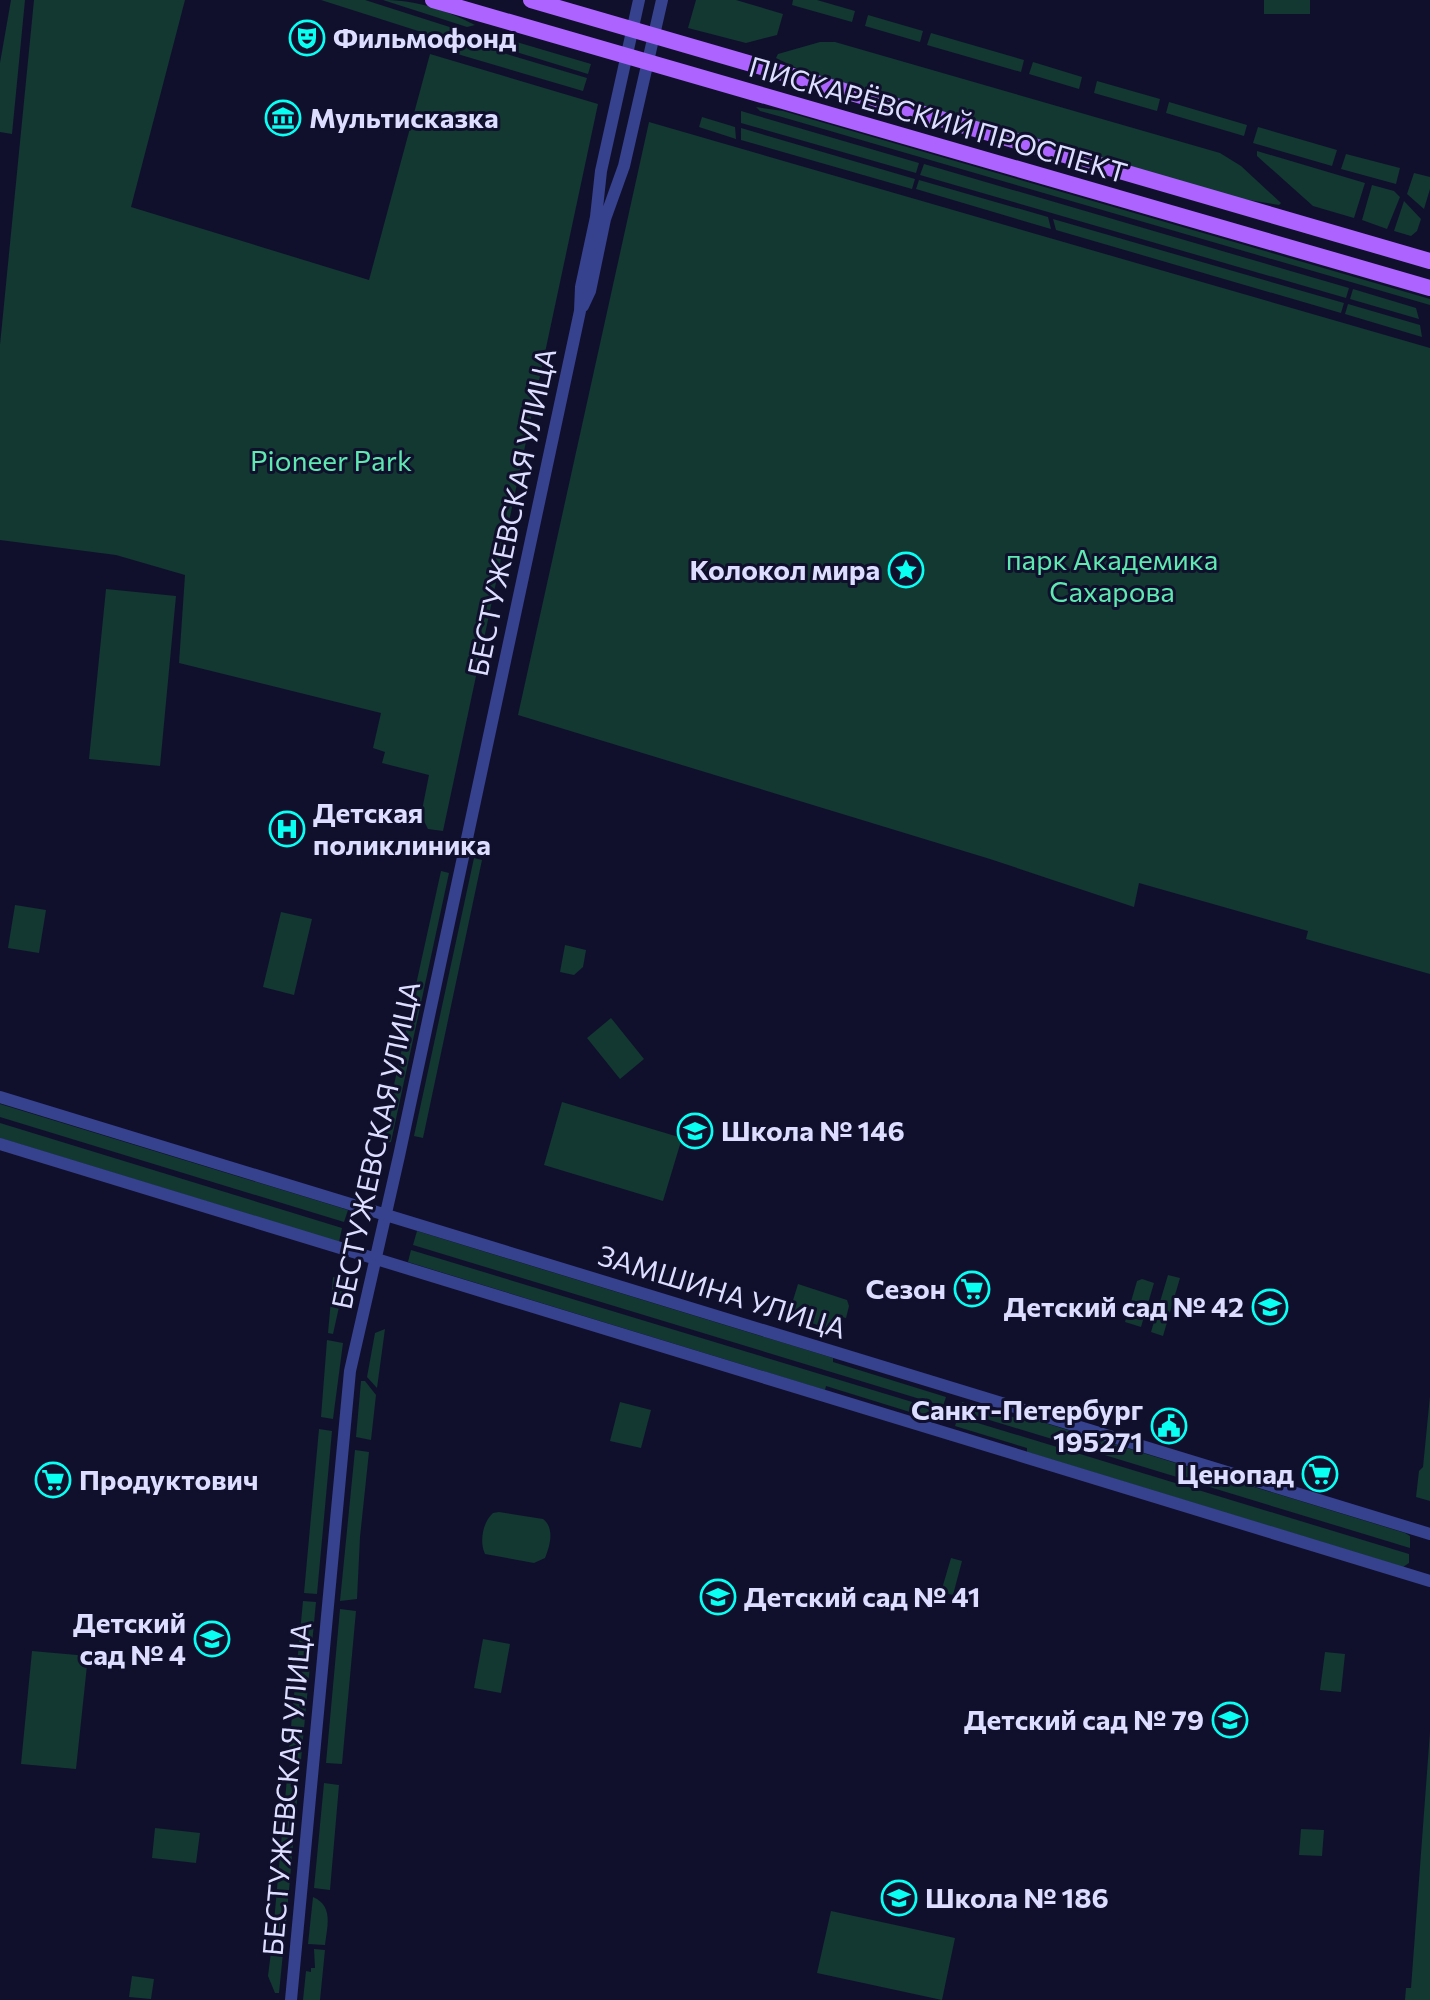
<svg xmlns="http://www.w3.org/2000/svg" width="1430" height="2000" font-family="Commissioner,sans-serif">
	<rect width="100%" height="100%" fill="#10102d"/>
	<!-- green -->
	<path fill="#123831" d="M11,0h14l-13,134 -12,-2v-69z
		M34,0h151l-54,207 238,73 61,-226 168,50 -155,727 -15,-2 -6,-12v-7l7,-35 -47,-12 3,-11 -12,-4 8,-35 -202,-50 6,-88 -69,-20 -116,-15v-195z
		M321,0h44l94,30 -22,7z
		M383,0c34,0 62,10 92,25l-8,2z
		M696,0h40l47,14 -6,21 -31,8 -58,-15z
		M793,0h24l38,11 -3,11 -60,-17z
		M1264,0h46v14h-46z
		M868,15l55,16 -3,11 -55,-16z
		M931,33l93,27 -3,12 -94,-27z
		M495,38l11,1 85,25 -3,10 -105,-32z
		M820,42h15l385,111 21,13 40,37 -2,2 -43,-7 -427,-124 -33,-16 2,-4z
		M473,44l114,34 -4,13 -129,-38 1,-4z
		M1033,62l49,15 -3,12 -50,-15z
		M1097,81l63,18 -3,12 -63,-18z
		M1169,102l78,23 -3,11 -78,-23z
		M756,107l27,4 647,188v6l-648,-188 -22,-6z
		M741,111l178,52 -3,10 -175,-50z
		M702,117l33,10 1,12 -37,-12z
		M649,122l781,226v626l-124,-35 2,-8 -169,-48 -5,24 -144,-48 -472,-144z
		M1258,127l79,23 -5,16 -79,-23z
		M741,128l174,51 -3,10 -171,-49z
		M1257,151l108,32 -11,35 -41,-12 -56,-50z
		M1346,154l54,14 -4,16 -55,-15z
		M924,164l425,124 -3,10 -426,-123z
		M1414,173l16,4v12l-6,20 -17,-15z
		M919,180l129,37 3,12 -135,-40z
		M1372,185l22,6 6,6 -13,32 -25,-9z
		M1404,201l17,18 -4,12 -6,5 -17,-5z
		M1053,219l291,84 -3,10 -285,-83z
		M1353,289l63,19 3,11 -69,-20z
		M1348,304l72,21 2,12 -77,-23z
		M106,589l70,7 -16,170 -71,-7z
		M474,858l8,2 -59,278 -9,-2z
		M441,871l8,2 -58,269 -10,2z
		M15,905l31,5 -7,43 -31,-5z
		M281,912l31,7 -18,76 -31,-8z
		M565,945l21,5 -3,17 -9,8 -14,-3z
		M611,1018l33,41 -24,20 -33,-41z
		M562,1102l120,36 -19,63 -119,-36z
		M0,1104l348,106 -4,12 -344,-105z
		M0,1123l342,105 -3,14 -339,-104z
		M417,1231l416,127v4l113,35 -3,9 -530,-161z
		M411,1250l531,161 -3,10 -113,-35 -1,4 -417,-128z
		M1168,1275l12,3 -17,58 -12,-4z
		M333,1277l17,4 -4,28 -7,-2 -6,27 -5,-1z
		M1142,1279l12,4 -13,44 -16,-5 12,-41z
		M798,1284l49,16 2,6 -3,12 -4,-1 -4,15 -47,-16 -1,-6z
		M385,1329l-8,59 -10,-11 8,-44z
		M327,1340l16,3 -10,76 -12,-2z
		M361,1381h4l11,14 -5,45 -15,-3z
		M1430,1396v105l-14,-4 3,-26 4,-4z
		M620,1402l31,8 -10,38 -31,-7z
		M962,1402l71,21 2,-3 370,113 5,3v12l-450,-137z
		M958,1417l451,137v9l-6,4 -376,-115v-4l-72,-22z
		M319,1429l13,2 -15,163 -13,-1z
		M355,1450l14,2 -9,85 -3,62 -17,2z
		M499,1512l44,7c12,9 7,27 2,39l-11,5 -49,-9c-6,-13 -2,-32 8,-41z
		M951,1558l11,3 -9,34 -12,-3z
		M303,1601l13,1 -15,158 -13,-2z
		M340,1609l16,2 -14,153 -16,-1z
		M483,1639l27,5 -9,49 -27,-5z
		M32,1651l56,5 -12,113 -55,-5z
		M1325,1652l20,2 -4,38 -21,-2z
		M1430,1732v268h-25l1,-12h5z
		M287,1778l12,1 -15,166 -12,-1z
		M324,1783l15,2 -9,105 -16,-2z
		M155,1828l45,5 -4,30 -44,-5z
		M1301,1829l23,1 -2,26 -23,-1z
		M313,1897c21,9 14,30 12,48l-17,-1z
		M831,1911l124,27 -13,62 -125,-27z
		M314,1949l11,1 -5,50h-17l3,-29 5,1v-4h4z
		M271,1952l12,1 -4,40h-4l-7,-17z
		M132,1976l22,3 -3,20 -22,-2z"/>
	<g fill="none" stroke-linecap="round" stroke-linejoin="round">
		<!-- minor -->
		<path stroke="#37428f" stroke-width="12" d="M583,306l7,-15 15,-72 19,-53 38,-166
			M0,1097l1430,437
			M0,1144l1430,437
			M291,2000l59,-629 49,-215 181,-845 1,-24 15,-70 5,-46 38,-171"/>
		<!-- major -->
		<path stroke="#ad63ff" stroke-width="16" d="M433,0l997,288
			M531,0l899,261"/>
	</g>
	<!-- icons -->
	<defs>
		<g id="theatre-ring" transform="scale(1.8)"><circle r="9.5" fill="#10102d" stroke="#08fff2" stroke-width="1.5"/><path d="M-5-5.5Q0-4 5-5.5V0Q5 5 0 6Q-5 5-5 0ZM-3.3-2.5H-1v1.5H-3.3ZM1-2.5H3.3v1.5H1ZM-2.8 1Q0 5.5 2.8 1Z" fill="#08fff2"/></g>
		<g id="museum-ring" transform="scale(1.8)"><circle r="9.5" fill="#10102d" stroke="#08fff2" stroke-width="1.5"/><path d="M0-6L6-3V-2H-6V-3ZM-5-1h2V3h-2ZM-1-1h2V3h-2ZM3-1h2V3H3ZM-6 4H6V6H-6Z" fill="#08fff2"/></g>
		<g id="sight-ring" transform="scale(1.8)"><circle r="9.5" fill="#10102d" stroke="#08fff2" stroke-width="1.5"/><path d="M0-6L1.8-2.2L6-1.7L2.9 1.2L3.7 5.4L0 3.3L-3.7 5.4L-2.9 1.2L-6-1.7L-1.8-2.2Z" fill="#08fff2"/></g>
		<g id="hospital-ring" transform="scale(1.8)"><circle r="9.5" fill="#10102d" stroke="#08fff2" stroke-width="1.5"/><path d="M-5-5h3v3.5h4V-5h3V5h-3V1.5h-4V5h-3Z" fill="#08fff2"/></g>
		<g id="school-ring" transform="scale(1.8)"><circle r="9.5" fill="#10102d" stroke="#08fff2" stroke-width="1.5"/><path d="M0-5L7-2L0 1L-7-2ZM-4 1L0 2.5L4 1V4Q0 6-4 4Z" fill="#08fff2"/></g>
		<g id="supermarket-ring" transform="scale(1.8)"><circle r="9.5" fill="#10102d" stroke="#08fff2" stroke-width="1.5"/><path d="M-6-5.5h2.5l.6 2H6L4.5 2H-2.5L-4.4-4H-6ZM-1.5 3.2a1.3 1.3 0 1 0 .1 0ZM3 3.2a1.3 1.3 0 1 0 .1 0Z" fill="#08fff2"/></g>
		<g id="civic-ring" transform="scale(1.8)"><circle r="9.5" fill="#10102d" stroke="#08fff2" stroke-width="1.5"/><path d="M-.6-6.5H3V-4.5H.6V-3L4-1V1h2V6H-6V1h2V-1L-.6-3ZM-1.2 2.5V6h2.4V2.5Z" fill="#08fff2"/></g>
	</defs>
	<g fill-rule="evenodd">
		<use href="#theatre-ring" x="307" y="38"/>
		<use href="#museum-ring" x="283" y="118"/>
		<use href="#sight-ring" x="906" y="570"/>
		<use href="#hospital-ring" x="287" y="829"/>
		<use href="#school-ring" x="695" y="1131"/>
		<use href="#supermarket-ring" x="972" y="1289"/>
		<use href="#school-ring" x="1270" y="1307"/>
		<use href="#civic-ring" x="1169" y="1426"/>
		<use href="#supermarket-ring" x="1320" y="1474"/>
		<use href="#supermarket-ring" x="53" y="1480"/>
		<use href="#school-ring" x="718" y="1597"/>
		<use href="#school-ring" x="212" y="1639"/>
		<use href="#school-ring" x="1230" y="1720"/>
		<use href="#school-ring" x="899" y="1898"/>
	</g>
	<g text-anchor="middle" stroke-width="6" stroke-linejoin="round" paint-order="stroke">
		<!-- poi labels -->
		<g font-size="28" font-weight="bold" fill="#dcddff" stroke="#10102d" text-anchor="start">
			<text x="333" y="48">Фильмофонд</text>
			<text x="309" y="128">Мультисказка</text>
			<text x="880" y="580" text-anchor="end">Колокол мира</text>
			<text x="313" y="823">Детская<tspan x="313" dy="32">поликлиника</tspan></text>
			<text x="721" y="1141">Школа № 146</text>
			<text x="946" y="1299" text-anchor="end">Сезон</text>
			<text x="1244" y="1317" text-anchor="end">Детский сад № 42</text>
			<text x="1143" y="1420" text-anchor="end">Санкт-Петербург<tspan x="1143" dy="32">195271</tspan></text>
			<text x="1294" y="1484" text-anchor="end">Ценопад</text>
			<text x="79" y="1490">Продуктович</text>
			<text x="744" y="1607">Детский сад № 41</text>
			<text x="186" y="1633" text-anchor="end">Детский<tspan x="186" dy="32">сад № 4</tspan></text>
			<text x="1204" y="1730" text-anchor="end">Детский сад № 79</text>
			<text x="925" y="1908">Школа № 186</text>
		</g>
		<!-- street labels -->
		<g font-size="28" fill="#dcddff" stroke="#10102d">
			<text transform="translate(938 120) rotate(16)" y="10">ПИСКАРЁВСКИЙ ПРОСПЕКТ</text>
			<text transform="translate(512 512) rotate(-78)" y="10">БЕСТУЖЕВСКАЯ УЛИЦА</text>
			<text transform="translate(376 1145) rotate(-78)" y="10">БЕСТУЖЕВСКАЯ УЛИЦА</text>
			<text transform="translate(722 1292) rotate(17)" y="10">ЗАМШИНА УЛИЦА</text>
			<text transform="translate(287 1789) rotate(-85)" y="10">БЕСТУЖЕВСКАЯ УЛИЦА</text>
		</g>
		<!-- park labels -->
		<g font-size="28" fill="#5ee9b1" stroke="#10102d">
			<text x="331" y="471">Pioneer Park</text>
			<text x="1112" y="570">парк Академика<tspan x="1112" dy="32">Сахарова</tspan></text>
		</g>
	</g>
</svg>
